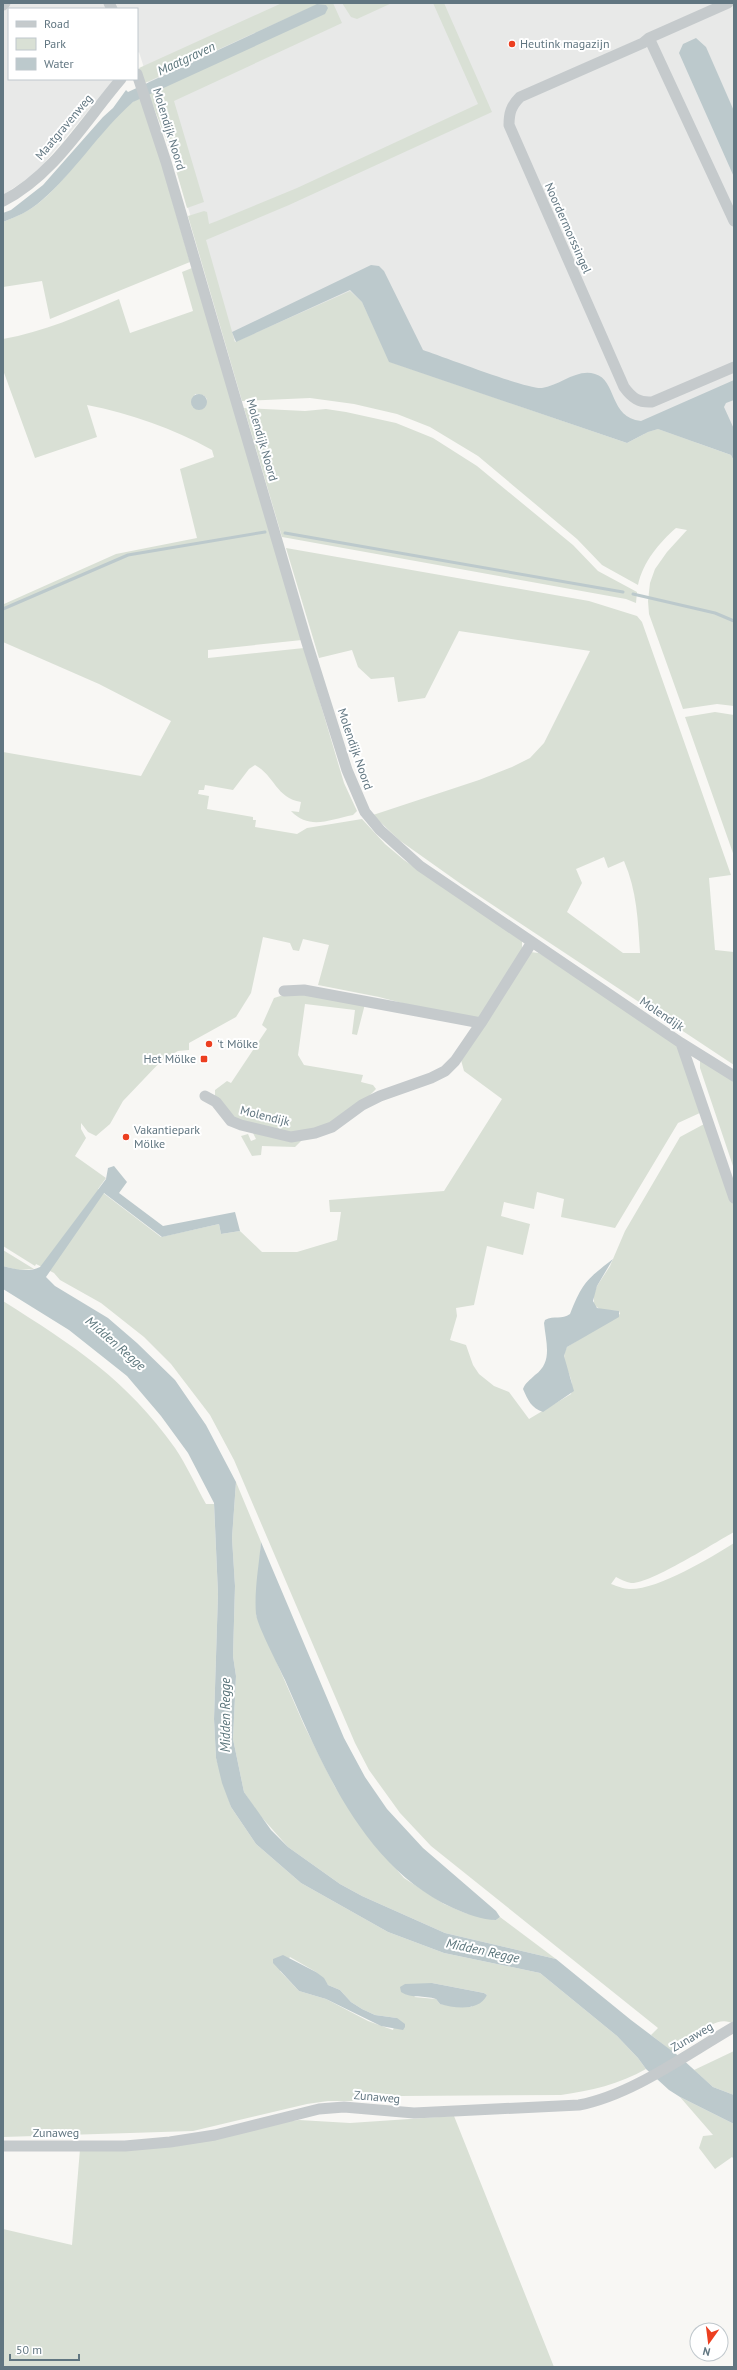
<svg xmlns="http://www.w3.org/2000/svg" width="737" height="2370" font-family="'PT Sans',sans-serif">
	<rect width="100%" height="100%" fill="#f8f7f4"/>
	<!-- built -->
	<path fill="#e8e9e8" d="M3,3h731v446l-108,-18 -397,-93 -90,-286 -2,2v-45h-128v70h106l-79,94 -33,22z"/>
	<!-- green -->
	<path fill="#d9e0d5" fill-rule="evenodd" d="M282,3h51l9,20 -168,78 30,101 -17,6 -17,-59 -22,-56 176,-79 2,-9h-10l-171,78 -6,-15z
		M342,3h50l-35,16 -6,-2z
		M433,3h11l48,109 -203,93 -83,35 29,102 115,-51 12,11 28,60 237,81 21,-11 10,-3 73,26 3,6v245l-17,-2 -34,5 -34,-95 -1,-13 2,-18 5,-14 12,-17 20,-22 -11,-2c-17,15 -33,34 -38,57l-36,-20 -25,-26 -99,-83 -48,-29 -33,-13 -43,-10 -44,-6 -68,3 -54,-185 16,-5 3,1 2,12 8,-3 80,-33 181,-84z
		M142,96l48,166 -140,57 -8,-38 -39,6v-65c13,-5 26,-11 37,-20 38,-31 59,-81 102,-106z
		M192,268l110,372 -94,10v8l96,-10 40,135 13,28 -4,4c-24,5 -44,15 -62,-4l8,1 2,-10c-25,-4 -26,-26 -46,-37l-6,4 -16,21 -28,-5 -1,5h-5l-1,4 11,2 -2,13 46,8v3h3l-1,7 42,7 10,-6 55,-9 23,25 19,16 118,81v10l-42,66 -21,1 -80,-21 -61,-12 11,-40 -26,-6 -4,12 -6,-1 -3,-7 -27,-6 -12,56 -15,24 -47,26v7l-11,1 -15,8 -40,42 -13,23 -14,12 -8,-4 -7,-9v6l5,9 -11,18 31,22 -8,11 63,48 58,-13 2,10 19,-3 22,21h35l40,-12 4,-28h-11l-1,-12 115,-9 58,-92 -38,-28 -3,-11 69,-108 9,1 132,86 8,10 23,63 -24,11 -63,105 -54,-11 3,-18 -27,-7 -3,17 -30,-7 -3,14 29,8 -7,31 -36,-9 -13,59 -18,3 1,8 -7,24 16,5 7,20 6,9 15,12 15,6 20,27 42,-25c6,-19 -14,-29 -4,-47l53,-33 -1,-3 -18,-1 -7,-5v-11l3,-8 13,-20 15,-35 55,-94 26,-14 28,80v329c-18,10 -86,53 -103,51 -5,-1 -11,-4 -15,-6l-5,7c6,2 13,5 18,5 29,1 81,-31 105,-46v481c-22,-12 -41,20 -60,29l-23,-18 7,-7 -227,-182 -31,-33 -31,-43 -14,-27 -121,-283 -24,-45 -39,-51 -27,-27 -43,-34 -41,-23 -6,-7 -18,-9 -1,2 -32,-20v-494l138,24 30,-55 -72,-37 -96,-42v-41l1,3 112,-50 81,-16 -17,-69 34,-12 -2,-7c-40,-22 -80,-36 -125,-45l10,32 -62,21 -32,-88v-31c40,-7 79,-24 116,-40l11,34 63,-22 -11,-39zM195,394l8,1 4,4 -6,10 -9,-3z
		M244,408l61,3 21,-2 20,3 50,11 37,15 44,28 96,79 25,26 39,21 -1,11 -10,-4 -344,-62z
		M286,548l303,53 48,15 5,6 89,253 -22,3 6,72 19,2v113l-273,-181 -62,-44 -26,-25 106,-35 33,-13 18,-9 14,-15 46,-92 -131,-20 -34,67 -27,4 -4,-25 -23,2 -13,-12 -6,-17 -33,8zM604,857l4,11 16,-7c13,30 14,60 16,92h-17l-56,-41 15,-29 -6,-14z
		M715,712l19,3v141l-49,-139z
		M293,992l72,12 -8,31 -5,-1 3,-24 -50,-6 -7,51 6,10 59,10 -2,7 12,3 3,4 -15,15 -36,22 -35,7 -50,-10 -25,-26v-7l12,-9 4,2 36,-54 -5,-4 12,-27z
		M700,1058l34,22v89l-34,-101z
		M253,1133l51,5 -9,9 -33,-1 -1,9 -9,1 -11,-20 7,-2 3,7 5,-2z
		M3,1250l31,19 -16,1 -15,-4z
		M3,1301c71,45 123,78 172,147 12,18 21,38 31,56h8l4,90 -4,125 2,39 15,49 25,37 45,39 87,49 56,21 96,20 77,63 21,22 8,11c-26,15 -56,22 -85,26l-161,1 -29,-4 -6,9h-37l-21,3 -114,27 -190,6zM290,1957l26,15 12,13 12,5 11,12 11,7 13,6 22,3 -4,12 -25,-9 -42,-22 -27,-8 -19,-20zM432,1983l52,10 3,2 -16,12 -31,-3 -4,-5 -22,-2z
		M236,1482l25,60 -5,73 48,110 31,62 38,56 31,35 40,26 21,9 31,7 4,-3 56,42 -111,-26 -83,-37 -22,-12 -52,-37 -31,-35 -13,-20 -11,-53 3,-63 -3,-20 2,-70 -3,-48z
		M734,2051v44l-21,-8 -19,-17z
		M680,2097l54,27v35l-2,-2 -17,12 -16,-21 4,-12 10,-1z
		M454,2116l100,251h-551v-138l69,16 8,-96 219,-29 51,3z"/>
	<!-- water -->
	<path fill="#bcc9cc" d="M317,4l9,1 2,3 -3,6 -192,88c-34,30 -58,70 -92,99 -11,10 -25,16 -38,21v-9l8,-3 32,-25 60,-68 10,-9 13,-18 2,2z
		M696,38l10,9 28,64v66l-55,-124 4,-9z
		M371,265l8,1 5,5 39,79c18,6 106,40 119,38 17,-2 35,-20 53,-14 22,6 14,44 46,47l93,-41v20l-8,3 -2,4 10,22v32l-3,-6 -73,-26 -10,3 -21,11 -238,-81 -27,-60 -12,-12 -114,52 -4,-10z
		M191 402a8 8 0 1 1 16 0a8 8 0 1 1-16 0Z
		M114,1166l13,16 -8,11 44,33 72,-14 5,19 -19,3 -2,-10 -57,13 -58,-44 -58,84 9,9 53,32 29,25 38,37 31,45 30,57 -4,56 3,48 -2,70 3,20 -3,63 11,53 27,38 17,17 52,37 22,12 83,37 111,26 75,61 49,37 33,30 21,8v29l-54,-27 -11,-7 -23,-21 -8,-11 -21,-22 -77,-63 -96,-20 -56,-21 -87,-49 -45,-39 -25,-37 -9,-24 -6,-25 -2,-39 4,-125 -4,-91 -26,-50 -27,-37 -34,-40 -58,-46 -66,-41v-23c12,3 24,7 37,1l66,-88 2,-11z
		M613,1259l-16,27 -4,15 4,7 22,3v6l-52,30 -3,9 10,35 -31,21c-12,-4 -15,-12 -20,-23 2,-6 7,-9 12,-14 18,-13 11,-32 9,-52l1,-3c9,-5 17,0 25,-6 13,-32 16,-34 43,-55z
		M261,1542l83,196 21,39 22,32 36,39 73,63 4,6 -4,3c-14,0 -29,-6 -43,-12 -90,-41 -131,-143 -168,-228 -6,-13 -28,-55 -29,-66 -2,-23 3,-49 5,-72z
		M283,1955l33,17 8,6 4,7 12,5 11,12 11,7 13,6 22,3 8,6v3l-2,3 -22,-4 -55,-27 -27,-8 -26,-28v-4z
		M432,1983l52,10 3,2c-8,17 -33,13 -47,9l-4,-5c-12,-4 -24,0 -35,-7l-1,-5 5,-3z"/>
	<g fill="none" stroke-linecap="round" stroke-linejoin="round">
		<!-- stream -->
		<path stroke="#bcc9cc" stroke-width="3" d="M285,533l338,59
			M633,594l82,19 19,8
			M3,609l125,-54 137,-23"/>
		<!-- street -->
		<path stroke="#c5cacc" stroke-width="11" d="M109,3l3,6
			M728,3l-79,35 -6,5 -123,54c-9,9 -11,16 -11,28l115,262c8,11 15,16 28,15l82,-35
			M3,5l2,-2
			M649,38l85,183
			M137,74l29,88 141,481 40,127 18,42 15,18 40,36 261,177 53,33
			M3,201c51,-26 82,-80 118,-122
			M284,991l20,-1 177,33
			M681,1043l53,155
			M205,1096l11,6 15,19 10,4 50,12 24,-4 17,-6 30,-22 18,-9 51,-18 14,-7 10,-10 26,-38 51,-81
			M3,2146h122l45,-4 45,-7 104,-26 25,-2 70,6 165,-8c53,-10 108,-51 155,-78"/>
	</g>
	<!-- markers -->
	<g fill="#ec3f20" stroke="#fff" stroke-width="1.5">
		<circle cx="512" cy="44" r="4"/>
		<circle cx="209" cy="1044" r="4"/>
		<rect x="200" y="1055" width="8" height="8" rx="2"/>
		<circle cx="126" cy="1137" r="4"/>
	</g>
	<g text-anchor="middle" stroke-width="4" stroke-linejoin="round" paint-order="stroke">
		<!-- poi labels -->
		<g font-size="12" fill="#617681" stroke="#fff" text-anchor="start">
			<text x="520" y="48">Heutink magazijn</text>
			<text x="217" y="1048">'t Mölke</text>
			<text x="196" y="1063" text-anchor="end">Het Mölke</text>
			<text x="134" y="1134">Vakantiepark<tspan x="134" dy="14">Mölke</tspan></text>
		</g>
		<!-- street labels -->
		<g font-size="12" fill="#617681" stroke="#fff">
			<text transform="translate(64 127) rotate(-50)" y="4">Maatgravenweg</text>
			<text transform="translate(169 129) rotate(73)" y="4">Molendijk Noord</text>
			<text transform="translate(568 228) rotate(66)" y="4">Noordermorssingel</text>
			<text transform="translate(262 440) rotate(74)" y="4">Molendijk Noord</text>
			<text transform="translate(355 749) rotate(71)" y="4">Molendijk Noord</text>
			<text transform="translate(662 1014) rotate(34)" y="4">Molendijk</text>
			<text transform="translate(265 1116) rotate(14)" y="4">Molendijk</text>
			<text transform="translate(692 2037) rotate(-30)" y="4">Zunaweg</text>
			<text transform="translate(377 2097) rotate(5)" y="4">Zunaweg</text>
			<text x="56" y="2137">Zunaweg</text>
		</g>
		<!-- water labels -->
		<g font-size="13" font-style="italic" fill="#5c767c" stroke="#fff">
			<text transform="translate(186 58) rotate(-25)" y="5">Maatgraven</text>
			<text transform="translate(116 1343) rotate(41)" y="5">Midden Regge</text>
			<text transform="translate(225 1715) rotate(-90)" y="5">Midden Regge</text>
			<text transform="translate(483 1950) rotate(12)" y="5">Midden Regge</text>
		</g>
	</g>
	<!-- border -->
	<rect width="737" height="2370" fill="none" stroke="#617681" stroke-width="8"/>
	<!-- legend -->
	<rect x="8" y="8" width="130" height="72" fill="#ffffff" stroke="#c0c8cd"/>
	<rect x="16" y="21" width="20" height="6" fill="#c5cacc" stroke="#c0c8cd"/>
	<text x="44" y="28" font-size="12" fill="#617681">Road</text>
	<rect x="16" y="38" width="20" height="12" fill="#d9e0d5" stroke="#c0c8cd"/>
	<text x="44" y="48" font-size="12" fill="#617681">Park</text>
	<rect x="16" y="58" width="20" height="12" fill="#bcc9cc" stroke="#c0c8cd"/>
	<text x="44" y="68" font-size="12" fill="#617681">Water</text>
	<!-- north arrow -->
	<g transform="translate(709 2342) rotate(194)"><circle r="19" fill="#ffffff" stroke="#c0c8cd"/>
	<path d="M0-3L7 15L0 10L-7 15Z" fill="#ec3f20"/>
	<text y="-6" font-size="11" font-weight="bold" text-anchor="middle" fill="#617681">N</text>
	</g>
	<!-- scale -->
	<path d="M10 2354v6h69v-6" fill="none" stroke="#617681" stroke-width="2"/>
	<text x="16" y="2354" font-size="12" fill="#617681" stroke="#ffffff" stroke-width="3" paint-order="stroke">50 m</text>
</svg>
